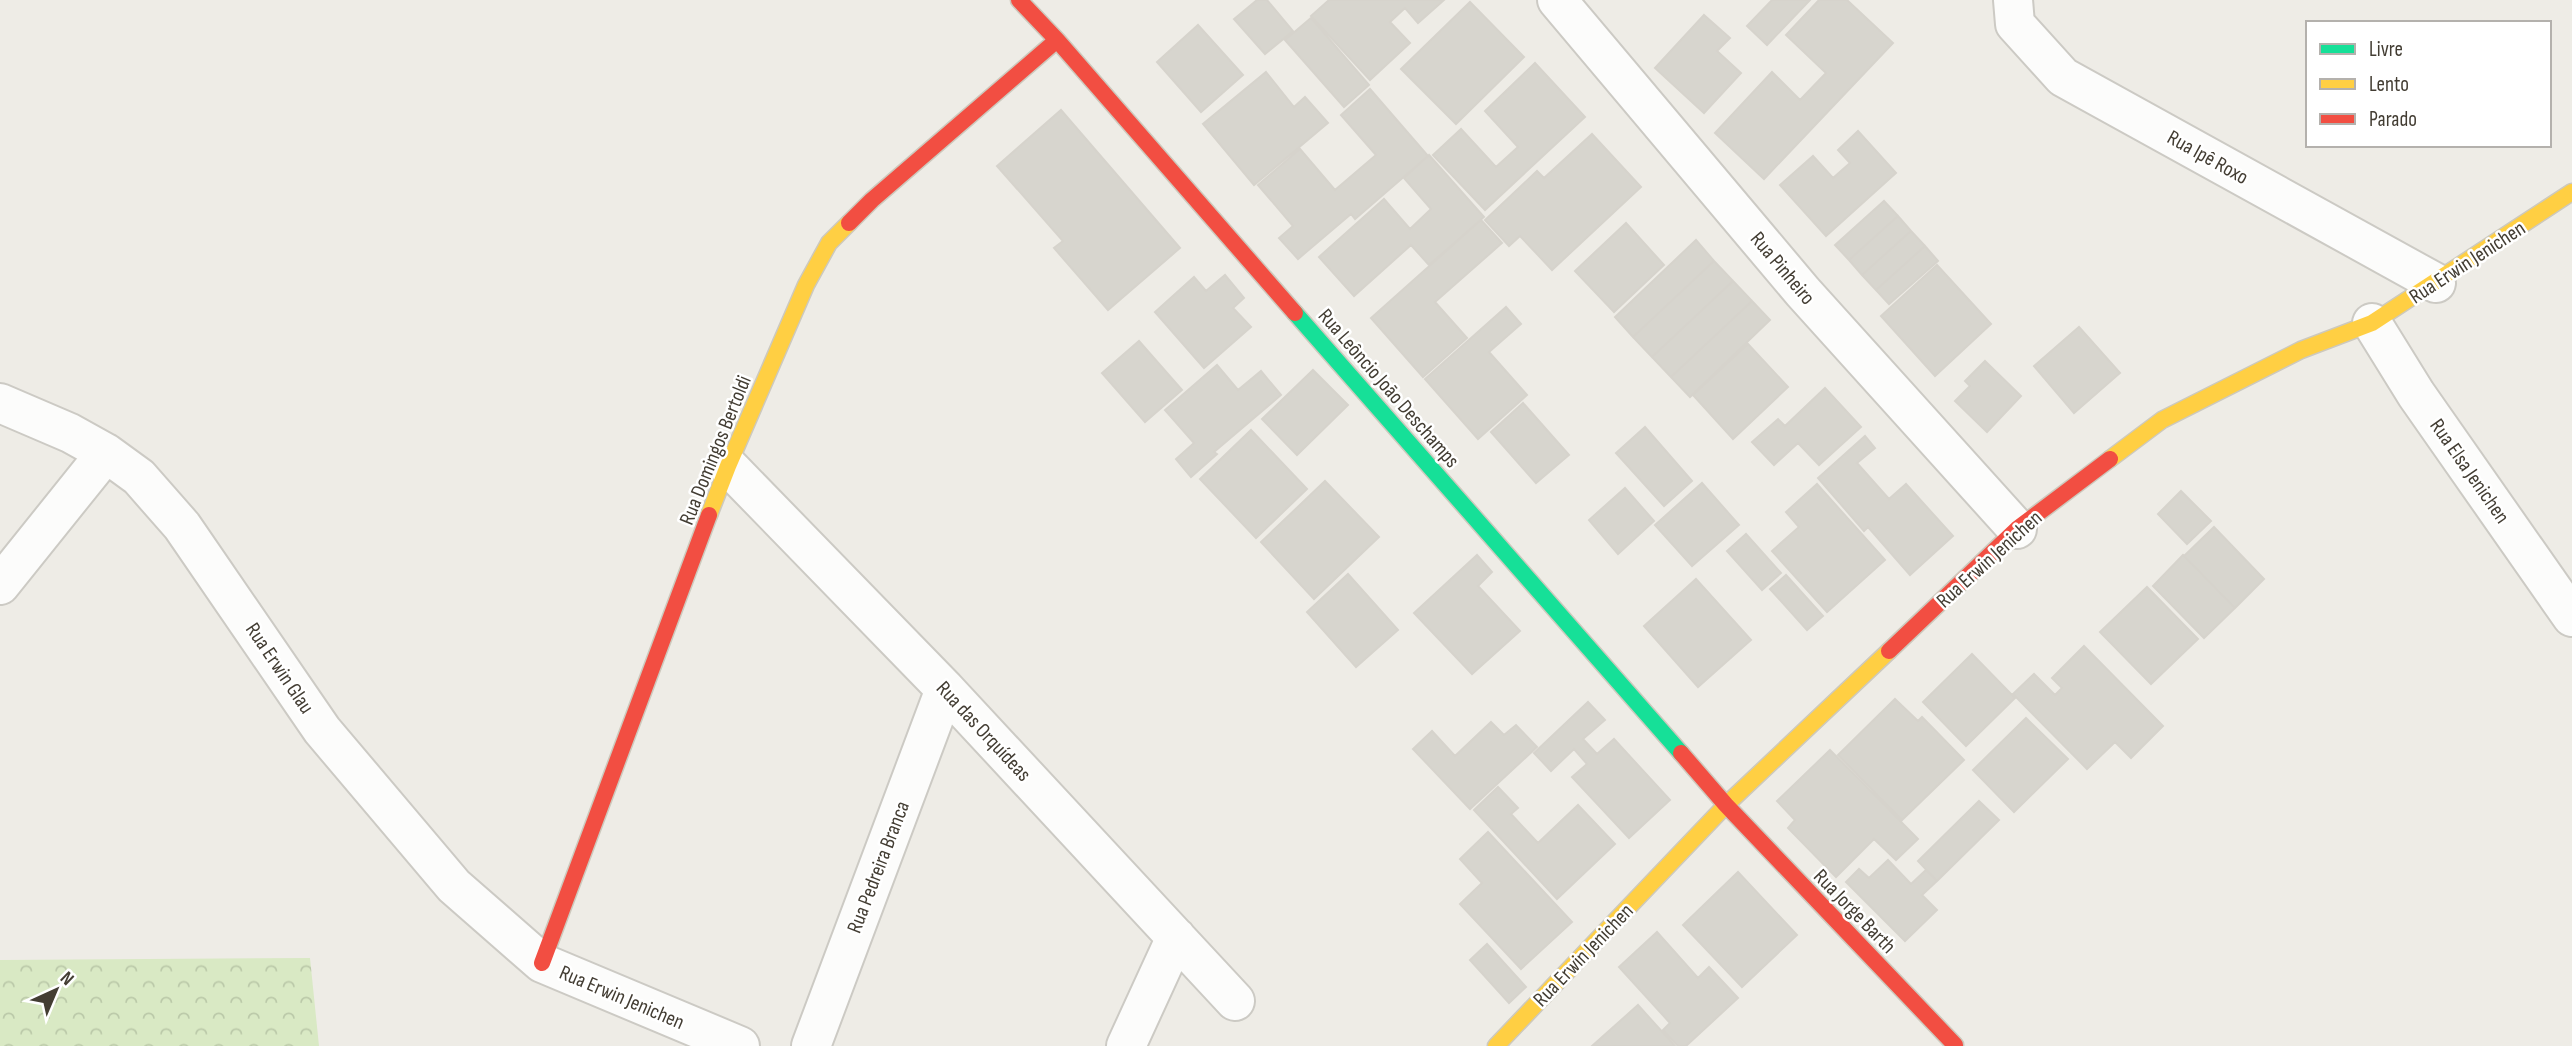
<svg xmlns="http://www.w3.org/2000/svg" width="2572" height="1046" font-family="'Sofia Sans Condensed',sans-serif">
	<defs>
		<pattern id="forest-crowns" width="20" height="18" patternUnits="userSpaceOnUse" patternTransform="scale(1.75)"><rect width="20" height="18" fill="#d9e9c4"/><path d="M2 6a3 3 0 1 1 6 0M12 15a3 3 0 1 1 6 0" fill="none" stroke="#bbc9a9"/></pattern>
	</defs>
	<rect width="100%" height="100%" fill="#eeece6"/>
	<!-- forest -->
	<path fill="url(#forest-crowns)" d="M310,958l9,88h-319v-86z"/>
	<!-- building -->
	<path fill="#d7d5ce" stroke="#d6d3cc" stroke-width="2" d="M1257,0h10l26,31 -28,23 -31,-35z
		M1329,0h115l-26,23 -13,-15 -15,14 20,21 -40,37 -59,-64z
		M1772,0h38l-43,45 -20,-19z
		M1819,0h28l46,43 -129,136 -49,-46 57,-61 28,28 26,-27 -40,-38z
		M1470,2l54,55 -68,67 -55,-55z
		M1704,15l26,23 -13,13 24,22 -37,40 -49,-45z
		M1311,18l58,67 -25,22 -59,-67z
		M1198,25l45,50 -42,37 -44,-50z
		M1535,63l50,54 -100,93 -52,-55 28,-26 35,38 22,-20 -33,-36z
		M1266,72l28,35 11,-10 23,26 -74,62 -51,-61z
		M1370,89l58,67 -73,63 -4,-5 -53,45 -19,-21 14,-12 -35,-41 42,-36 35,41 41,-35 -35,-40z
		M1061,110l119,138 -72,62 -54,-62 9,-7 -66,-75z
		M1858,131l38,42 -70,63 -46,-51 33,-29 20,22 17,-15 -12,-13z
		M1592,134l49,53 -89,83 -32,-34 -11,10 -24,-26 52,-49 7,7z
		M1429,155l55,62 -55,48 -18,-20 -57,51 -35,-39 65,-58 26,30 21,-20 -27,-31z
		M1884,201l14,15 -49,44 -14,-15z
		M1898,216l13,15 -49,44 -13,-15z
		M1481,220l21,23 -67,59 32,36 -44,39 -52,-59z
		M1626,223l38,42 -50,47 -39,-41z
		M1911,231l14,15 -49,44 -14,-15z
		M1696,240l18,21 -81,76 -18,-20z
		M1925,246l13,15 -49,43 -13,-14z
		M1714,261l19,20 -81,76 -19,-20z
		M1937,265l54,59 -56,52 -54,-60z
		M1225,275l19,23 -11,10 18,19 -47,41 -49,-56 39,-35 12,14z
		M1733,281l19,20 -81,76 -19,-20z
		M1752,301l18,19 -80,77 -19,-20z
		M1506,307l15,17 -32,28 38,43 -49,44 -53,-60z
		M2079,327l41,46 -46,40 -40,-47z
		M1139,341l43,49 -37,32 -43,-49z
		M1748,344l40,43 -55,52 -40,-44z
		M1985,361l36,35 -34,36 -32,-31 15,-15 -5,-5z
		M1217,365l21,25 23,-19 20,24 -67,57 3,2 -26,23 -15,-18 18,-16 -29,-33z
		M1313,370l35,35 -51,50 -35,-36z
		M1825,388l36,39 -42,38 -21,-22 -24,22 -22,-23 26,-23 7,7z
		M1523,403l46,52 -33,28 -45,-51z
		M1645,427l47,54 -28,25 -48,-53z
		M1251,430l56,59 -51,49 -56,-59z
		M1865,436l10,12 -18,15 32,36 17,-15 47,52 -43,39 -42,-48 -4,4 -46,-53z
		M1325,481l54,56 -65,62 -53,-57z
		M1702,483l37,42 -47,41 -37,-41z
		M1817,484l68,76 -58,52 -55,-61 27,-24 -13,-15z
		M1625,488l29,33 -36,33 -29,-34z
		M2181,491l30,30 -24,23 -29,-30z
		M2214,527l50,52 -29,29 -51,-52z
		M1746,534l35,39 -19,17 -35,-39z
		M1477,555l15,17 -14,14 42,45 -48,43 -58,-61z
		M2183,555l52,53 -31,30 -51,-52z
		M1348,574l50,56 -42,37 -49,-55z
		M1786,575l37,41 -16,14 -37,-41z
		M1696,579l55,61 -53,47 -54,-61z
		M2147,587l51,52 -47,45 -51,-52z
		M2084,646l79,80 -32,32 -16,-16 -28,27 -74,-75 21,-20 21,21 7,-7 -10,-10z
		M1972,654l43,44 -49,48 -43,-44z
		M1895,699l23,22 4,-4 42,43 -62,60 -64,-65z
		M1588,702l17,18 -22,19 14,15 17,-15 56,61 -41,38 -57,-61 15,-13 -13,-15 -23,22 -17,-18z
		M2026,718l42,41 -54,53 -41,-42z
		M1491,722l13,13 12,-10 21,22 -67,62 -57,-60 19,-18 23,25z
		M1830,750l88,89 -22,21 -22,-21 -38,38 -48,-49 7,-8 -18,-19z
		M1498,787l20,21 -7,6 27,29 40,-38 37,39 -58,55 -83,-89z
		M1979,801l20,19 -62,61 -19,-20z
		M1488,832l84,90 -51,47 -61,-65 22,-21 -22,-24z
		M1888,860l23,24 15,-14 11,11 -15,14 15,15 -32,31 -59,-59 13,-13 10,9z
		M1738,872l59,63 -55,52 -59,-62z
		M1657,932l41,46 11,-11 29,31 -52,48h-8l-15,-16 7,-7 -51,-56z
		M1487,944l39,43 -17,16 -39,-43z
		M1638,1005l37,41h-83z"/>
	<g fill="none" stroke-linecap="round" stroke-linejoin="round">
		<!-- street casing -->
		<g stroke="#cccac4" stroke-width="42">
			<path id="street" d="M1557,0l246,292 214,237
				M2013,0l2,24 48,53 373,206
				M2372,323l44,71 156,223
				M0,403l70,30 36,20 33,24 43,49 140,204 132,156 88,77 198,83
				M728,466l217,223 290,312
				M0,585l106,-132
				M811,1046l134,-357
				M1126,1046l50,-109"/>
		</g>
		<!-- fast casing -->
		<g stroke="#cdc9bd" stroke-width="19">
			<path id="fast" d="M1295,313l386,440"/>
		</g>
		<!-- slow casing -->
		<g stroke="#cdc9bd" stroke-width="19">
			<path id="slow" d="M2110,459l52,-39 139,-70 71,-27 200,-131
				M709,515l19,-49 78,-181 23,-42 20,-20
				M1496,1046l230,-241 163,-154"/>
		</g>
		<!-- jam casing -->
		<g stroke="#cdc9bd" stroke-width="19">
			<path id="jam" d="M1019,0l38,40 238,273
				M849,223l23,-23 185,-160
				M1889,651l128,-122 93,-70
				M1681,753l45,52 229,240
				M542,963l167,-448"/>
		</g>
		<!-- street -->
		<use href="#street" stroke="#fcfcfb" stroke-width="38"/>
		<!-- fast -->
		<use href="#fast" stroke="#16e098" stroke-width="16"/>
		<!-- slow -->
		<use href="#slow" stroke="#ffcf43" stroke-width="16"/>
		<!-- jam -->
		<use href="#jam" stroke="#f24e42" stroke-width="16"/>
	</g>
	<g text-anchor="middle" stroke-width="5" stroke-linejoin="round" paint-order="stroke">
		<!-- street labels -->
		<g font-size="21" fill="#433d33" stroke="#fff">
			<text transform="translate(2208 157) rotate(29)" y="7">Rua Ipê Roxo</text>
			<text transform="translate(2467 262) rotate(-33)" y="7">Rua Erwin Jenichen</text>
			<text transform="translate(1783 268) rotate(50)" y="7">Rua Pinheiro</text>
			<text transform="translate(1389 388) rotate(49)" y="7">Rua Leôncio João Deschamps</text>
			<text transform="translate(715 450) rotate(-68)" y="7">Rua Domingos Bertoldi</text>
			<text transform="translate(2470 471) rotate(55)" y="7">Rua Elsa Jenichen</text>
			<text transform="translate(1989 559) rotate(-42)" y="7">Rua Erwin Jenichen</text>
			<text transform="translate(280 668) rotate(56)" y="7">Rua Erwin Glau</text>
			<text transform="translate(984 731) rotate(47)" y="7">Rua das Orquídeas</text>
			<text transform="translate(878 867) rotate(-69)" y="7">Rua Pedreira Branca</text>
			<text transform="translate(1855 911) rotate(46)" y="7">Rua Jorge Barth</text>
			<text transform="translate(1583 955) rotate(-46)" y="7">Rua Erwin Jenichen</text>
			<text transform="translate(622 997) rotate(23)" y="7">Rua Erwin Jenichen</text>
		</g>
	</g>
	<!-- legend -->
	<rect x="2306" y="21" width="245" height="126" fill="#ffffff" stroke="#b4b1ad" stroke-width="2"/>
	<rect x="2320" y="44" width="35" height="10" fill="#16e098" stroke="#b4b1ad" stroke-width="2"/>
	<text x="2369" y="56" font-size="21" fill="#433d33">Livre</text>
	<rect x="2320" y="79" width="35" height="10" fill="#ffcf43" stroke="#b4b1ad" stroke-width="2"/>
	<text x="2369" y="91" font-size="21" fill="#433d33">Lento</text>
	<rect x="2320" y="114" width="35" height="10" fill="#f24e42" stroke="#b4b1ad" stroke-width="2"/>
	<text x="2369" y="126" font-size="21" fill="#433d33">Parado</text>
	<!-- north arrow -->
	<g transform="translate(56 990) rotate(44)" stroke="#ffffff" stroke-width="5" paint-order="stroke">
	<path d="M0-5L12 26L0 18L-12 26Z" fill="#433d33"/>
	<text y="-10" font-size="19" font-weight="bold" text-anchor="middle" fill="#433d33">N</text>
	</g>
</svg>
